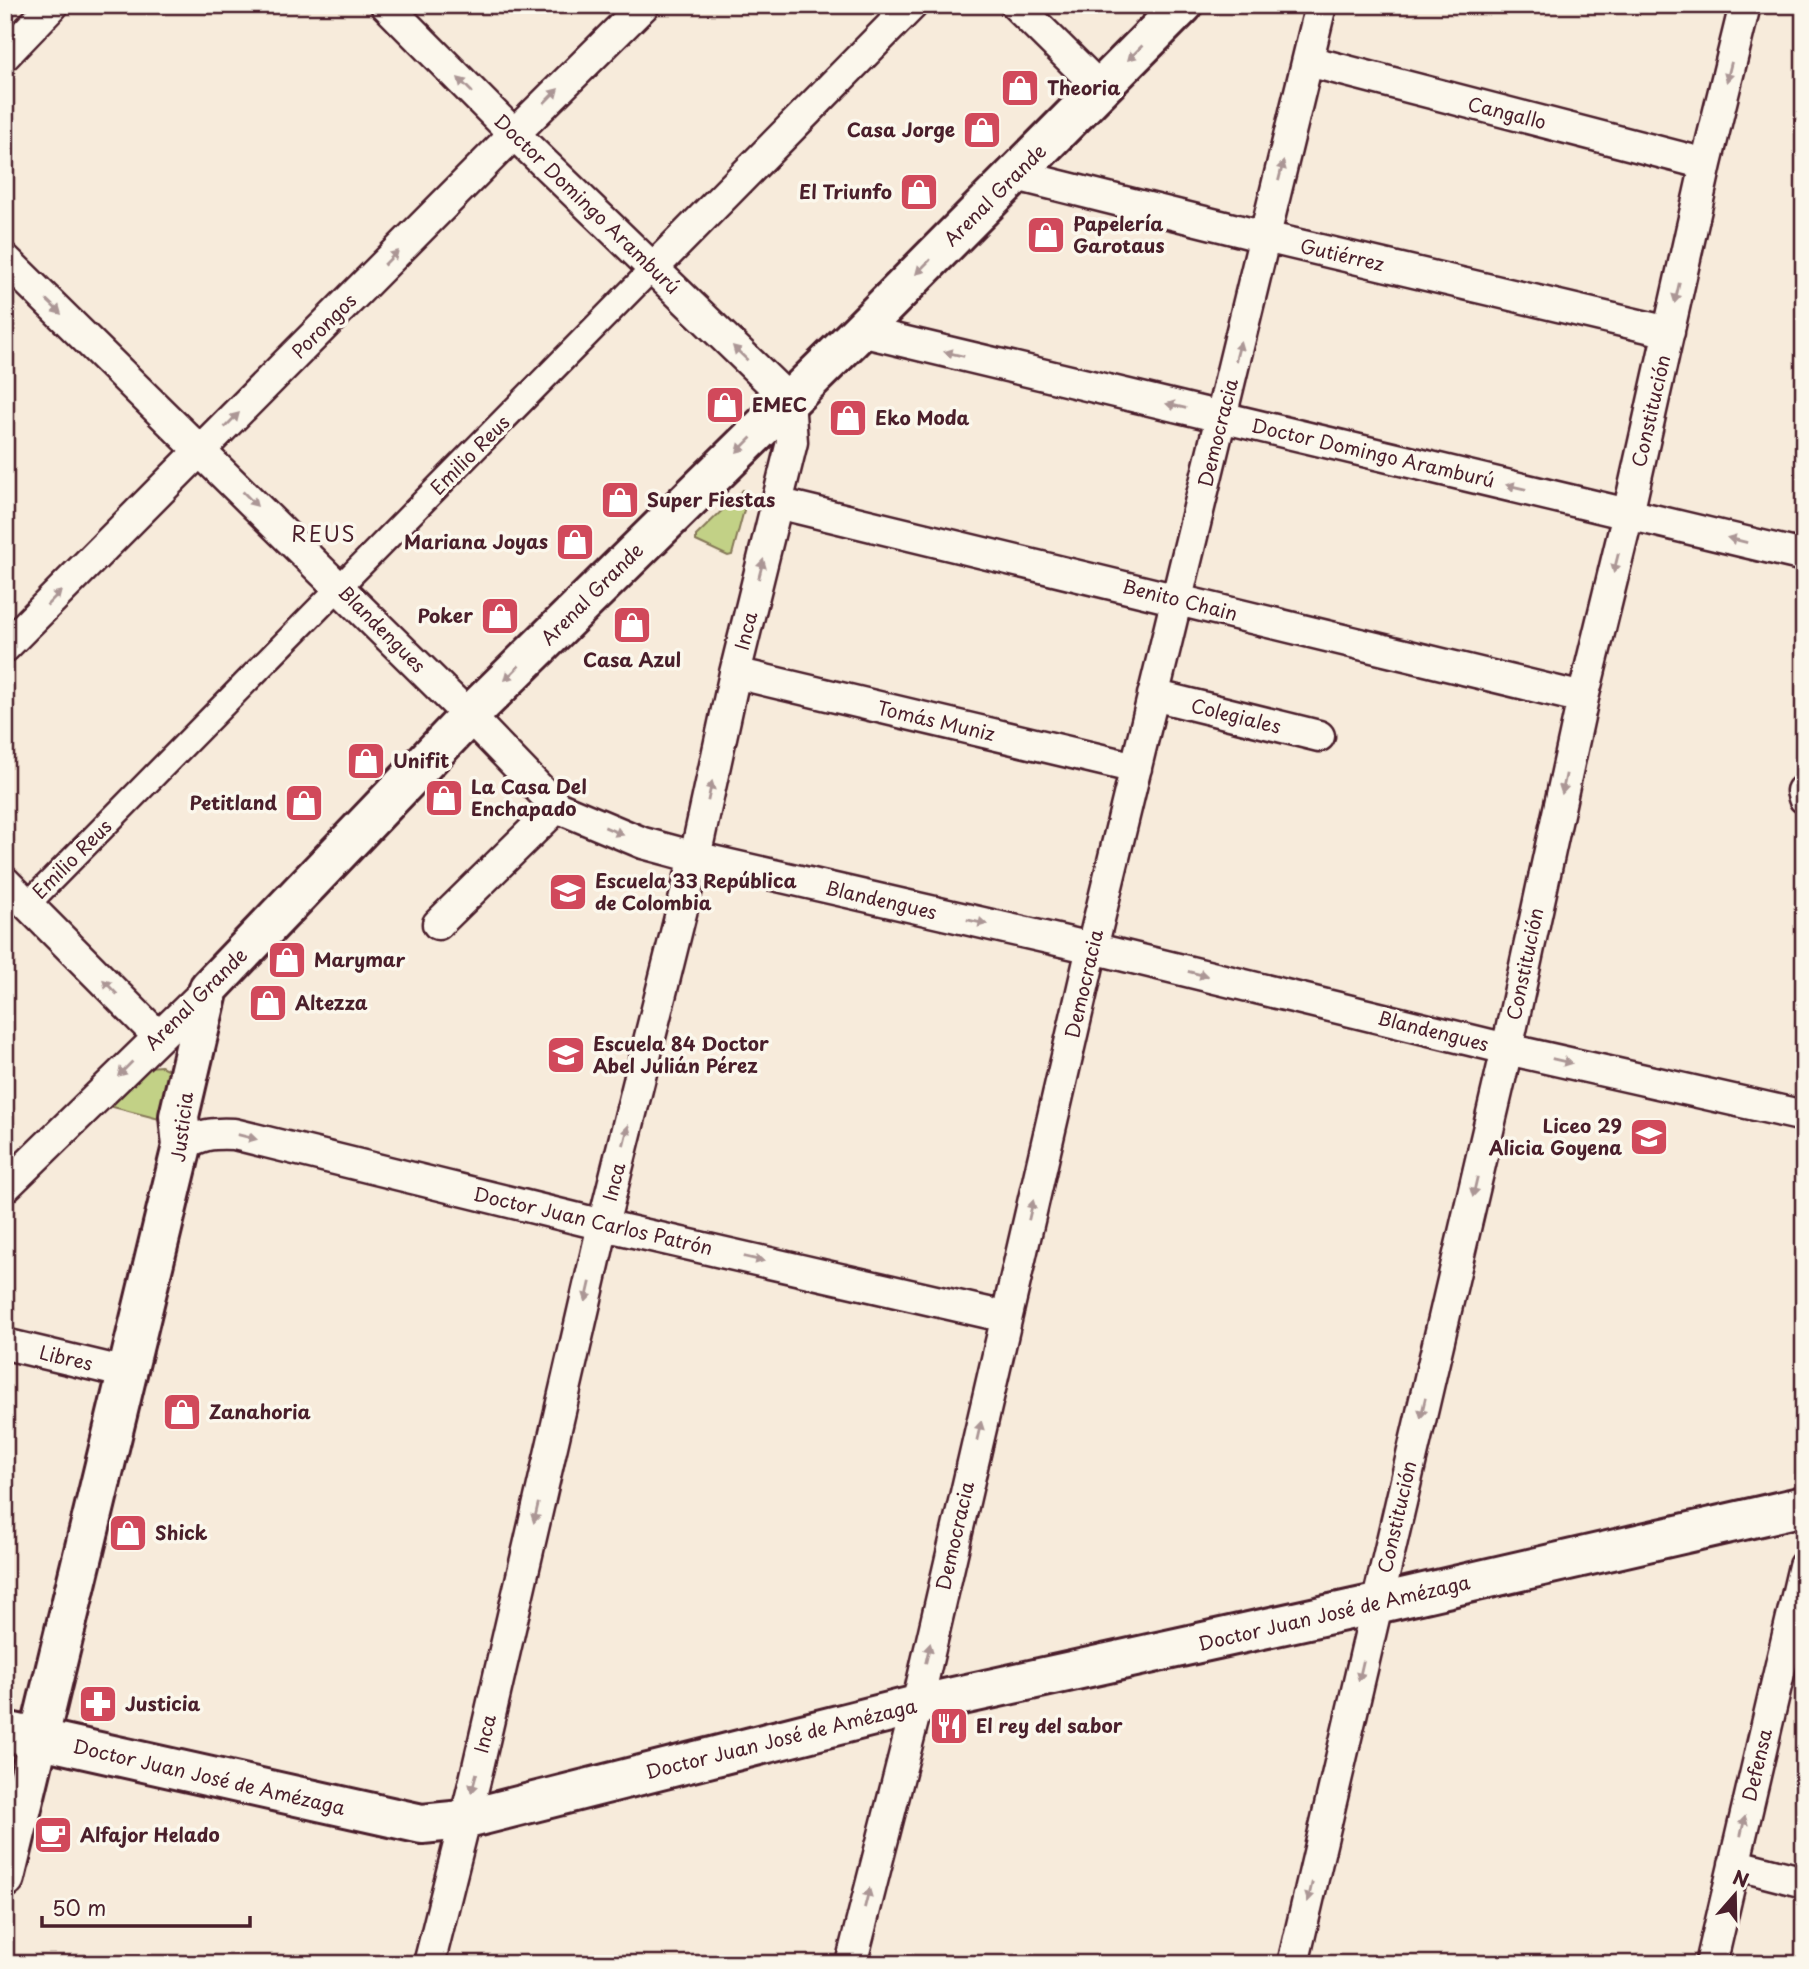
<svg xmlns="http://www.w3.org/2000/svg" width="1809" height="1969" font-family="'Playpen Sans',sans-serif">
	<rect width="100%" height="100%" fill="#f7ebdb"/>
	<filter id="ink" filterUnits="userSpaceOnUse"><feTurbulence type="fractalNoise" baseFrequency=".0143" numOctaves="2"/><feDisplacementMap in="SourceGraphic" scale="14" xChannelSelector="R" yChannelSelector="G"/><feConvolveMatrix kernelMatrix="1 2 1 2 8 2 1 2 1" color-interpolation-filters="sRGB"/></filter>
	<g filter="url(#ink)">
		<!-- green -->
		<path fill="#c2d186" stroke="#867858" stroke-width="2" d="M743,490l3,1 2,4 -16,60 -4,1 -32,-15v-5z
			M161,1066l10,5 -8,49 -54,-14 40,-39z"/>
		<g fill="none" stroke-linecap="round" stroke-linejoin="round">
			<!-- pedestrian casing -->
			<g stroke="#4a1f2b" stroke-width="28">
				<path id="pedestrian" d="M28,904l625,-636"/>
			</g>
			<!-- minor casing -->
			<g stroke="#4a1f2b" stroke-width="35">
				<path id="minor" d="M386,5l128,129 275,266 3,42 -57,231 -40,184 -92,368 -128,555 -46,184
					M1016,5l84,83
					M5,55l48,-50
					M1308,61l398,103
					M1016,175l249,62 404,95
					M5,259l464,457 88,91 86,36 52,14 397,91 415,101 297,67
					M653,268l259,-263
					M860,331l944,225
					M777,503l806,195
					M5,647l509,-513 130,-129
					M735,673l401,95
					M1153,695l166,41
					M1802,791l2,7
					M5,882l153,154
					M438,924l119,-117
					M182,1146c20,-12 29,-13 52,-12l369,91 403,92
					M5,1187l204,-199
					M5,1344l122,29
					M1734,1864l70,18
					M851,1964l66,-259 175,-757 229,-943
					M1293,1964l214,-915 76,-351 45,-184 78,-350 39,-159
					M1711,1964l93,-398"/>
			</g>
			<!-- tertiary casing -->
			<g stroke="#4a1f2b" stroke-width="44">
				<path id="tertiary" d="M5,1731l417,93 41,-4 454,-115 459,-101 428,-98
					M5,1878l177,-732 -3,-30 30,-128 260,-272 391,-385 323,-326"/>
			</g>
			<!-- pedestrian -->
			<use href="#pedestrian" stroke="#fbf7ec" stroke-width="23"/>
			<!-- minor -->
			<use href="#minor" stroke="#fbf7ec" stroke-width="30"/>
			<!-- tertiary -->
			<use href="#tertiary" stroke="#fbf7ec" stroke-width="38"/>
		</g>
		<!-- one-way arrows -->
		<defs><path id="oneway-solid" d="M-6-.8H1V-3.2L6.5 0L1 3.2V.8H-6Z" transform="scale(1.75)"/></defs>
		<g fill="#ab9695">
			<use href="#oneway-solid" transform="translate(1135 53) rotate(135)"/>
			<use href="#oneway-solid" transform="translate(1729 72) rotate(104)"/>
			<use href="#oneway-solid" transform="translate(465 85) rotate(-135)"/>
			<use href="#oneway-solid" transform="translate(551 96) rotate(-45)"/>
			<use href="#oneway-solid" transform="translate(1281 171) rotate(-76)"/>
			<use href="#oneway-solid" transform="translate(391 258) rotate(-45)"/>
			<use href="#oneway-solid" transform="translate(923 267) rotate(135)"/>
			<use href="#oneway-solid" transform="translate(1677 293) rotate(103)"/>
			<use href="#oneway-solid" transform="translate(54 307) rotate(44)"/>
			<use href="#oneway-solid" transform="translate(1238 351) rotate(-76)"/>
			<use href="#oneway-solid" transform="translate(740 353) rotate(-136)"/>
			<use href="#oneway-solid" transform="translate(954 354) rotate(-167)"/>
			<use href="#oneway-solid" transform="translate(1176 406) rotate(-167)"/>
			<use href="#oneway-solid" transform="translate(232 420) rotate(-45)"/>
			<use href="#oneway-solid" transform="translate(744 445) rotate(135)"/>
			<use href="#oneway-solid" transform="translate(1516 487) rotate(-167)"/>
			<use href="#oneway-solid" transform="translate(250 499) rotate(45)"/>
			<use href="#oneway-solid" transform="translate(1737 540) rotate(-166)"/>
			<use href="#oneway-solid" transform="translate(1616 563) rotate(104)"/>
			<use href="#oneway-solid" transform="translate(761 569) rotate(-76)"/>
			<use href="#oneway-solid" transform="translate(54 598) rotate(-45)"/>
			<use href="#oneway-solid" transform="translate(512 673) rotate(135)"/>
			<use href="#oneway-solid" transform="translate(1564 784) rotate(102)"/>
			<use href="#oneway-solid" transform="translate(710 791) rotate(-78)"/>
			<use href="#oneway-solid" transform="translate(614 831) rotate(23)"/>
			<use href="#oneway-solid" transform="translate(977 922) rotate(13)"/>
			<use href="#oneway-solid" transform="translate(1198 974) rotate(14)"/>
			<use href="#oneway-solid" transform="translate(110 987) rotate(-134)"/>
			<use href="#oneway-solid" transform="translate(1562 1061) rotate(13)"/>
			<use href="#oneway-solid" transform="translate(125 1069) rotate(135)"/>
			<use href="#oneway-solid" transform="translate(626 1135) rotate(-76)"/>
			<use href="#oneway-solid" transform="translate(247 1137) rotate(14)"/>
			<use href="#oneway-solid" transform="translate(1475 1187) rotate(103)"/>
			<use href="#oneway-solid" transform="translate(1031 1210) rotate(-77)"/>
			<use href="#oneway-solid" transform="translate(754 1259) rotate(13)"/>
			<use href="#oneway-solid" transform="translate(588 1292) rotate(103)"/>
			<use href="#oneway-solid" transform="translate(1423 1408) rotate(103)"/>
			<use href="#oneway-solid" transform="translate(979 1431) rotate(-77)"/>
			<use href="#oneway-solid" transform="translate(536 1513) rotate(103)"/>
			<use href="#oneway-solid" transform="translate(928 1653) rotate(-77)"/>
			<use href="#oneway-solid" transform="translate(1361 1671) rotate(103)"/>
			<use href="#oneway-solid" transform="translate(474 1783) rotate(105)"/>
			<use href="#oneway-solid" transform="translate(1743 1826) rotate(-77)"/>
			<use href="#oneway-solid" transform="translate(1310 1892) rotate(103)"/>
			<use href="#oneway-solid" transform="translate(867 1898) rotate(-76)"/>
		</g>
	</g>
	<!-- icons -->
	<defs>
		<g id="shop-square" transform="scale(2.0125)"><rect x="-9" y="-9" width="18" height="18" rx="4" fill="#d1495b" stroke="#fbf7ec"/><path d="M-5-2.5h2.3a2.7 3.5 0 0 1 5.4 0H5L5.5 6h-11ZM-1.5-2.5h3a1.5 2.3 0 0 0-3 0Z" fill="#fff"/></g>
		<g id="school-square" transform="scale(2.0125)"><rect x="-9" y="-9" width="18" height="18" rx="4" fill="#d1495b" stroke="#fbf7ec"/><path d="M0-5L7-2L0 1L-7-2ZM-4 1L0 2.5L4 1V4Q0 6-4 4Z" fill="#fff"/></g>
		<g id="pharmacy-square" transform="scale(2.0125)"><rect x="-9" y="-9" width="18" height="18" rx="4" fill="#d1495b" stroke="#fbf7ec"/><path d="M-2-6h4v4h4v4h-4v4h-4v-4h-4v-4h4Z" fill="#fff"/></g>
		<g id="restaurant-square" transform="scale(2.0125)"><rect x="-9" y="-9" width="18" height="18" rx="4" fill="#d1495b" stroke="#fbf7ec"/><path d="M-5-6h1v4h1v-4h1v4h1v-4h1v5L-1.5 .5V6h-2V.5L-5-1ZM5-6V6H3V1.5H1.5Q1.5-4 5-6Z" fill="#fff"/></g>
		<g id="cafe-square" transform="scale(2.0125)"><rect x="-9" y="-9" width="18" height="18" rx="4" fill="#d1495b" stroke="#fbf7ec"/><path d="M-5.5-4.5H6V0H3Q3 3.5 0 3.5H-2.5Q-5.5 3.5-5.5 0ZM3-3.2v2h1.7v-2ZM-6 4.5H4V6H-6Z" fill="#fff"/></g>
	</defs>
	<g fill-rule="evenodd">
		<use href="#shop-square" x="1020" y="88"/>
		<use href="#shop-square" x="982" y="130"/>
		<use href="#shop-square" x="919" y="192"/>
		<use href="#shop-square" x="1046" y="235"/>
		<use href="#shop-square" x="725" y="405"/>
		<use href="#shop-square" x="848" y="418"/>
		<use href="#shop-square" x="620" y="500"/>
		<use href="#shop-square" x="575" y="542"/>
		<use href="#shop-square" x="500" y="616"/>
		<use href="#shop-square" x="632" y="625"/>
		<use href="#shop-square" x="366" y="761"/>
		<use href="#shop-square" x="444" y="798"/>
		<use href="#shop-square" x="304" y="803"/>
		<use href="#school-square" x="568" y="892"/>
		<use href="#shop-square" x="287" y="960"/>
		<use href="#shop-square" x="268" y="1003"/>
		<use href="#school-square" x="566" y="1055"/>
		<use href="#school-square" x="1649" y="1137"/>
		<use href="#shop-square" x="182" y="1412"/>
		<use href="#shop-square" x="128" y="1533"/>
		<use href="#pharmacy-square" x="98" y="1704"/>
		<use href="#restaurant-square" x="949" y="1726"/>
		<use href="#cafe-square" x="53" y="1835"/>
	</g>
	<g text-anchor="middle" stroke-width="7" stroke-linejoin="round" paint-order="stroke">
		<!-- poi labels -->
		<g font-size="19" font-weight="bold" fill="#4a1f2b" stroke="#fbf7ec" text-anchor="start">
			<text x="1047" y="95">Theoria</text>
			<text x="955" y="137" text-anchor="end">Casa Jorge</text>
			<text x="892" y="199" text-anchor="end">El Triunfo</text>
			<text x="1073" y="231">Papelería<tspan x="1073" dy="22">Garotaus</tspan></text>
			<text x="752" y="412">EMEC</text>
			<text x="875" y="425">Eko Moda</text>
			<text x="647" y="507">Super Fiestas</text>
			<text x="548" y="549" text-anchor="end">Mariana Joyas</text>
			<text x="473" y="623" text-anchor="end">Poker</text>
			<text x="632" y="667" text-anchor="middle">Casa Azul</text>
			<text x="393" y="768">Unifit</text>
			<text x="471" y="794">La Casa Del<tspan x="471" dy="22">Enchapado</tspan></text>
			<text x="277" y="810" text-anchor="end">Petitland</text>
			<text x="595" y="888">Escuela 33 República<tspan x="595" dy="22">de Colombia</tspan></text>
			<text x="314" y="967">Marymar</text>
			<text x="295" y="1010">Altezza</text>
			<text x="593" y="1051">Escuela 84 Doctor<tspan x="593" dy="22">Abel Julián Pérez</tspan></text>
			<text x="1622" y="1133" text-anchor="end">Liceo 29<tspan x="1622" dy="22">Alicia Goyena</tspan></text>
			<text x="209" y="1419">Zanahoria</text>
			<text x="155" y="1540">Shick</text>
			<text x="125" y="1711">Justicia</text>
			<text x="976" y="1733">El rey del sabor</text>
			<text x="80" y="1842">Alfajor Helado</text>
		</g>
		<!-- street labels -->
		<g font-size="19" fill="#4a1f2b" stroke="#fbf7ec">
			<text transform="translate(1507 113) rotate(14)" y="7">Cangallo</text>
			<text transform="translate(995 195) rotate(-45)" y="7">Arenal Grande</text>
			<text transform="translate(587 204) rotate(44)" y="7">Doctor Domingo Aramburú</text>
			<text transform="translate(1342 255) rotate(13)" y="7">Gutiérrez</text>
			<text transform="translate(324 326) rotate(-45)" y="7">Porongos</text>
			<text transform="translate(1651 411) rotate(-77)" y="7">Constitución</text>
			<text transform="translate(1218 433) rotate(-76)" y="7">Democracia</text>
			<text transform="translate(1373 453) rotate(13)" y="7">Doctor Domingo Aramburú</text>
			<text transform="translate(470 455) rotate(-45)" y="7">Emilio Reus</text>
			<text transform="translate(592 594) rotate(-45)" y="7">Arenal Grande</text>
			<text transform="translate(1180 600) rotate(14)" y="7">Benito Chain</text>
			<text transform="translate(382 629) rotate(45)" y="7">Blandengues</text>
			<text transform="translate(746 631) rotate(-76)" y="7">Inca</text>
			<text transform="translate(1236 716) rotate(14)" y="7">Colegiales</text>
			<text transform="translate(936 721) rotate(13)" y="7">Tomás Muniz</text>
			<text transform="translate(72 859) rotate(-45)" y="7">Emilio Reus</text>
			<text transform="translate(881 900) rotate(13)" y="7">Blandengues</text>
			<text transform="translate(1525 964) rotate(-78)" y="7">Constitución</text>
			<text transform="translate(1084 984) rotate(-77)" y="7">Democracia</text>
			<text transform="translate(196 999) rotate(-45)" y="7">Arenal Grande</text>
			<text transform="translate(1433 1031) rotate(14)" y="7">Blandengues</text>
			<text transform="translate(182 1127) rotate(-83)" y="7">Justicia</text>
			<text transform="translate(614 1182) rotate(-76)" y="7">Inca</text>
			<text transform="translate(593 1221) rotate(13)" y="7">Doctor Juan Carlos Patrón</text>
			<text transform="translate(66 1358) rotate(13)" y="7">Libres</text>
			<text transform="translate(1397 1517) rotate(-77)" y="7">Constitución</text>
			<text transform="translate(955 1536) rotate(-77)" y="7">Democracia</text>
			<text transform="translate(1334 1613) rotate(-13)" y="7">Doctor Juan José de Amézaga</text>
			<text transform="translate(485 1734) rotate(-77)" y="7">Inca</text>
			<text transform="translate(781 1739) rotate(-14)" y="7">Doctor Juan José de Amézaga</text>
			<text transform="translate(1757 1765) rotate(-77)" y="7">Defensa</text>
			<text transform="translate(209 1777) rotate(13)" y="7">Doctor Juan José de Amézaga</text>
		</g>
		<!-- neighbourhood labels -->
		<g font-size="21" letter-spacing="2" fill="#4a1f2b" stroke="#fbf7ec">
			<text x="324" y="542">REUS</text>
		</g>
	</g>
	<!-- margin -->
	<rect width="1809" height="1969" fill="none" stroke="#fbf7ec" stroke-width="28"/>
	<rect x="14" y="14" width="1781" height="1941" fill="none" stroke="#4a1f2b" stroke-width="2.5" filter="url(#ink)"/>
	<!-- north arrow -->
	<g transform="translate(1735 1895) rotate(20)" stroke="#fbf7ec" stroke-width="5" paint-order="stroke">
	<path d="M0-5L12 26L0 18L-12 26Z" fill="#4a1f2b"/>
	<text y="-10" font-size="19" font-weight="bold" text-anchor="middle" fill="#4a1f2b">N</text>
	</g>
	<!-- scale -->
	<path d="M42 1916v10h208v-10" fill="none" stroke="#4a1f2b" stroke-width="3.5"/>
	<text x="52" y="1916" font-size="21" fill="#4a1f2b" stroke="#fbf7ec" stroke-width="5" paint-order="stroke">50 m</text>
</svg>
